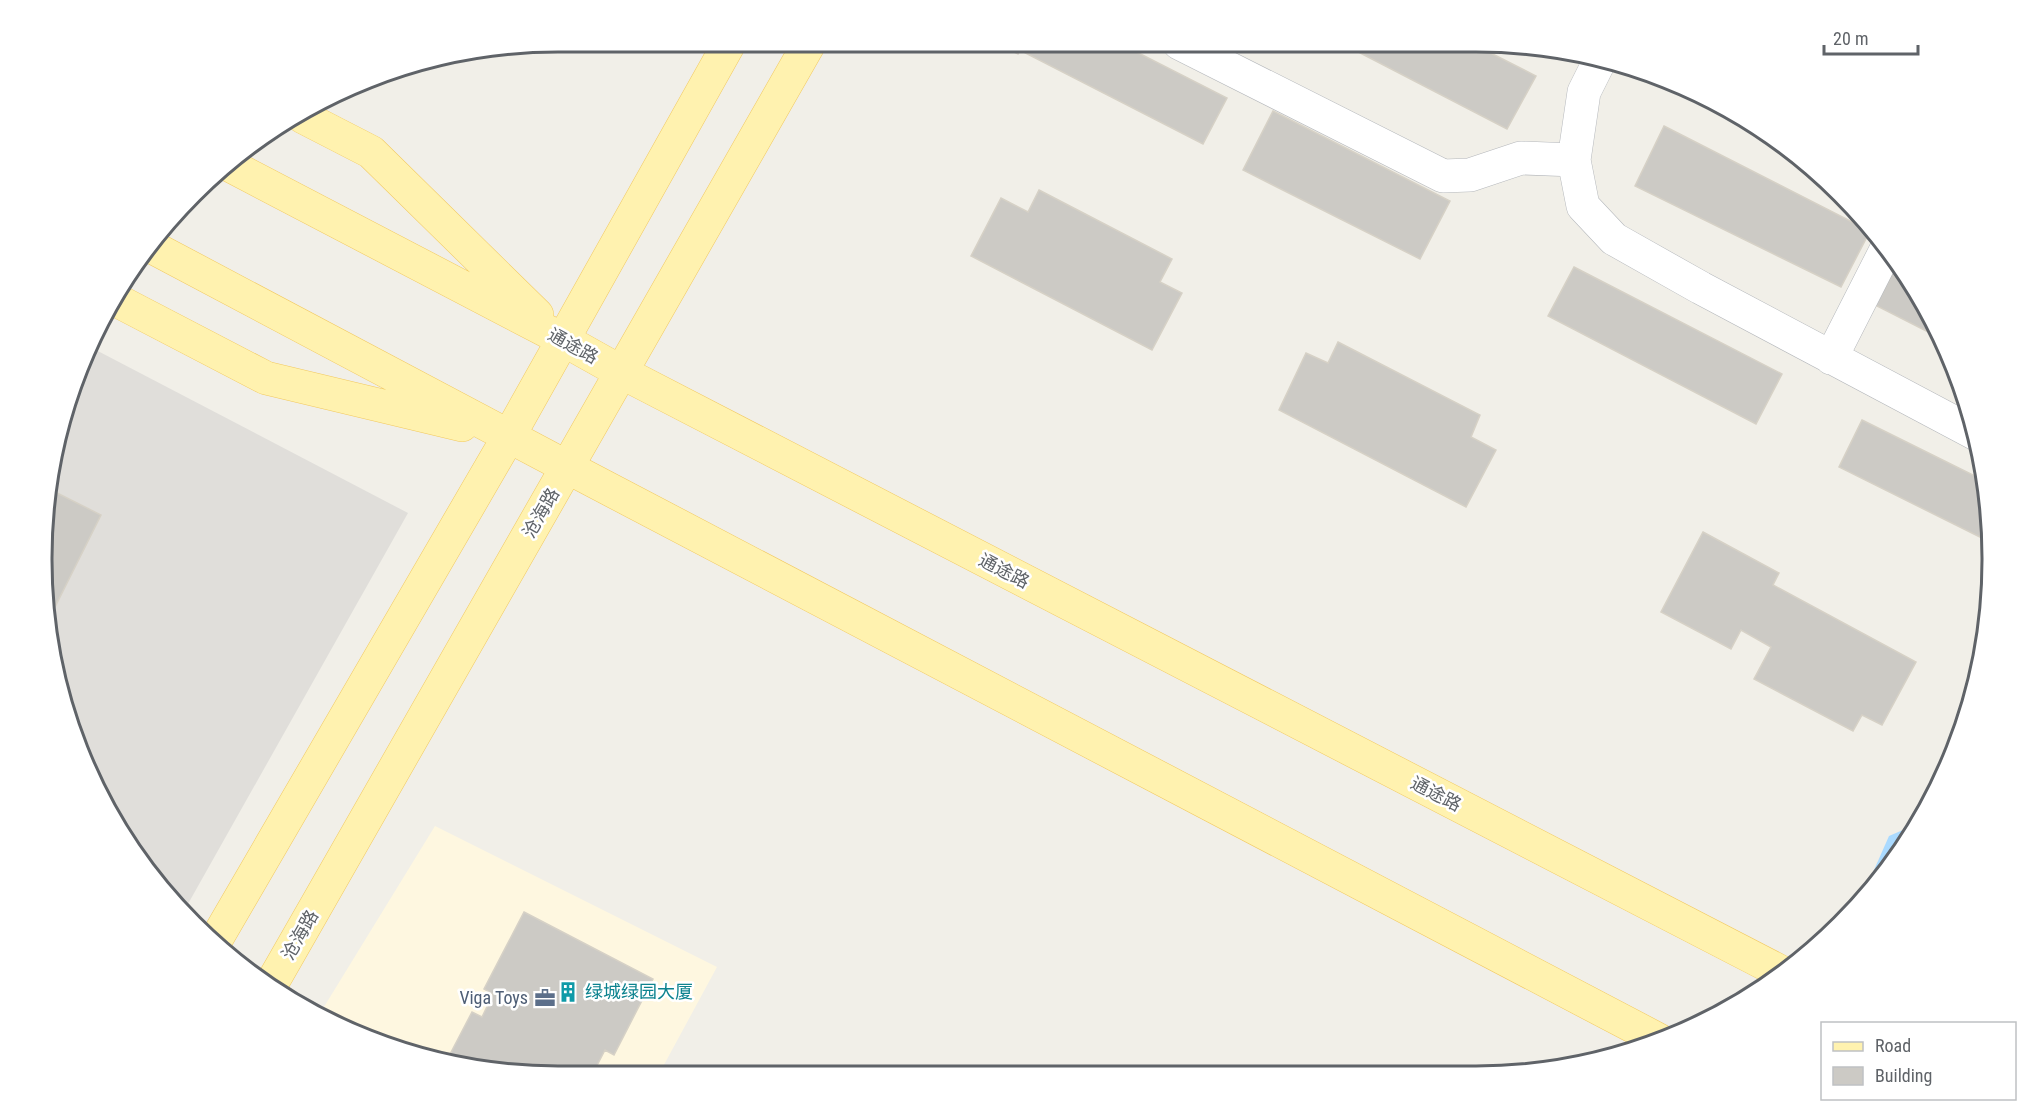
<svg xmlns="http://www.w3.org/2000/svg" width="2034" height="1118" font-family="'Roboto Condensed','Noto Sans SC',sans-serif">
	<rect width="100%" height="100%" fill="#f1efe8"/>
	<!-- commercial -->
	<path fill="#fef7e0" d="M435,826l282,141 -58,107 -133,1 -101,-17 -106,-43z"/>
	<!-- industrial -->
	<path fill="#e0deda" d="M94,349l314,164 -224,398 -13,-11 -90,-143 -38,-164 17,-167z"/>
	<!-- water -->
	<path fill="#aadaff" d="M1919,823l-56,77 -4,4 30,-68z"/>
	<!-- building -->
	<path fill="#cccac5" stroke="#d6d1c6" stroke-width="1.5" d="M995,43h29l-6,11z
		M1006,43h113l108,55 -24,46z
		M1341,43h130l65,33 -29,53z
		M1273,111l177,90 -30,58 -177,-89z
		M1664,126l206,105 -29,56 -206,-101z
		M1039,190l133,69 -12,23 22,11 -30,57 -181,-94 30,-58 27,14z
		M1895,260l44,70 3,9 -69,-35z
		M1574,267l208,107 -26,50 -208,-108z
		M1338,342l142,73 -9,22 25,13 -30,57 -187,-97 27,-57 22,10z
		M1862,420l121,60 8,45 -1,17 -151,-75z
		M53,491l48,24 -52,104 -6,-26z
		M1703,532l76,41 -6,12 143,77 -34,63 -20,-10 -9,16 -99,-52 17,-32 -30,-17 -10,19 -70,-37z
		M524,912l129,67 -39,76 -9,-5 -13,25h-66l-80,-13 26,-50 10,5 11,-23 -9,-5z"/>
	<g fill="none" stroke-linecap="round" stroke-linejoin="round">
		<!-- minor casing -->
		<g stroke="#b5b8bc" stroke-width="34">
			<path id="minor" d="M1179,43l264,133 27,-1 51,-17 53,2
				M1601,58l-17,34 -10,68 9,46 31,33 87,49 275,146
				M1831,358l56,-110"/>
		</g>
		<!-- major casing -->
		<g stroke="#f2c960" stroke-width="34">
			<path id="major" d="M303,117l68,35 166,163
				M229,165l333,174 59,33 1160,600
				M152,247l415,220 1092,573
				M116,300l150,78 196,47
				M217,938l292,-502 221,-394
				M272,983l538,-941"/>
		</g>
		<!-- minor -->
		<use href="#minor" stroke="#fff" stroke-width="33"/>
		<!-- major -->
		<use href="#major" stroke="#fff2af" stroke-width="33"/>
	</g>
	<!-- icons -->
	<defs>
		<g id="building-bare" transform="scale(1.62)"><path d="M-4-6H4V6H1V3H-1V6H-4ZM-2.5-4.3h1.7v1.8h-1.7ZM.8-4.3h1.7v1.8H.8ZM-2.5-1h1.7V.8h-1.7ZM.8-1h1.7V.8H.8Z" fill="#0f9aa8" stroke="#fff" stroke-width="2.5" paint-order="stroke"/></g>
		<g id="office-bare" transform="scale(1.62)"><path d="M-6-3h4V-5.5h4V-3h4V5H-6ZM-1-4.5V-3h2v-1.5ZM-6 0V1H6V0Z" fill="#5c6f8a" stroke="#fff" stroke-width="2.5" paint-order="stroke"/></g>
	</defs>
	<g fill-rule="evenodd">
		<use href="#building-bare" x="568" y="992"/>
		<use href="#office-bare" x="545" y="998"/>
	</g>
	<g text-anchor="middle" stroke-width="5" stroke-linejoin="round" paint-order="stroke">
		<!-- street labels -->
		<g font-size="18" fill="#5f6368" stroke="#fff">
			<text transform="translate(573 346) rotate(29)" y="6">通途路</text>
			<text transform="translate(541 513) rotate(-60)" y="6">沧海路</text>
			<text transform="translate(1004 571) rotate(27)" y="6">通途路</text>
			<text transform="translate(1436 794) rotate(27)" y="6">通途路</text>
			<text transform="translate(300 935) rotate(-60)" y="6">沧海路</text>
		</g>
		<!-- culture labels -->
		<g font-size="18" fill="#0d838f" stroke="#fff" text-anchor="start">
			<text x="585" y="998">绿城绿园大厦</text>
		</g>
		<!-- service labels -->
		<g font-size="18" fill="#4e5e75" stroke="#fff" text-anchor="end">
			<text x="528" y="1004">Viga Toys</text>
		</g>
	</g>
	<!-- crop -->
	<path d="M0 0H2034V1118H0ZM558 52H1476A506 506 0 0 1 1982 558V560A506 506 0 0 1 1476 1066H558A506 506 0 0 1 52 560V558A506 506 0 0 1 558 52Z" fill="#fff" fill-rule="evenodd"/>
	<path fill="none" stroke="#5f6368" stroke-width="3" d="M558 52H1476A506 506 0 0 1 1982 558V560A506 506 0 0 1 1476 1066H558A506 506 0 0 1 52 560V558A506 506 0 0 1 558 52Z"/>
	<!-- legend -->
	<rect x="1821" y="1022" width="195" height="78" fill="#ffffff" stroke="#bfc1c3" stroke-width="1.5"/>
	<rect x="1833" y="1042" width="30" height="9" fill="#fff2af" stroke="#bfc1c3" stroke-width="1.5"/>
	<text x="1875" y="1052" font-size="18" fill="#5f6368">Road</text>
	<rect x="1833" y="1067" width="30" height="18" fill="#cccac5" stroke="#bfc1c3" stroke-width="1.5"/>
	<text x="1875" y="1082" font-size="18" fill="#5f6368">Building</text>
	<!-- scale -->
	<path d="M1824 45v9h94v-9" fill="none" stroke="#5f6368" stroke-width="3"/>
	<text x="1833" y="45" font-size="18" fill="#5f6368" stroke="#ffffff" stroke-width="4.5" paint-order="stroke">20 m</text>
</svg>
